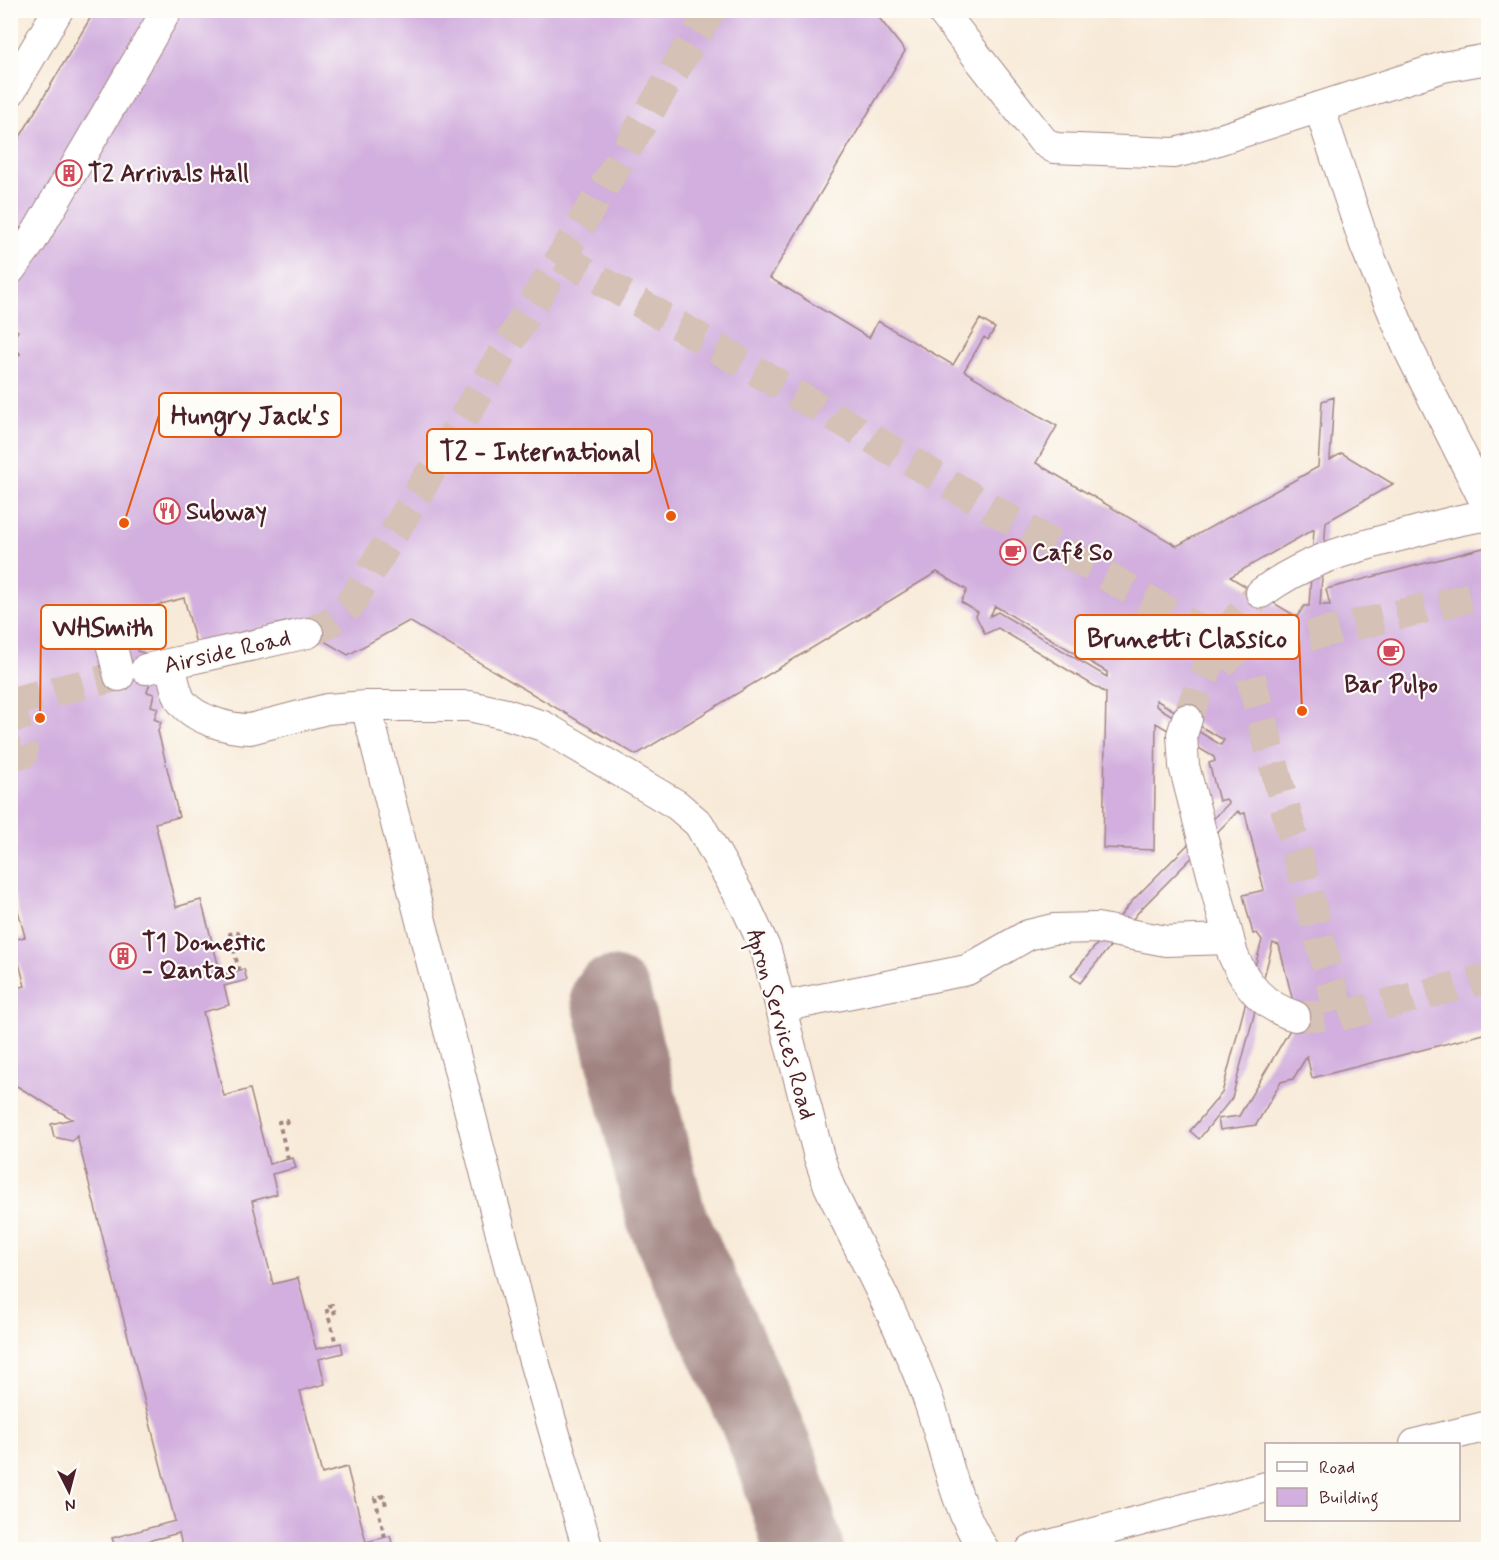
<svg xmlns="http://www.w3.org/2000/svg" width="1499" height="1560" font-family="Mynerve,sans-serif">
	<rect width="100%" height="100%" fill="#fdfcf7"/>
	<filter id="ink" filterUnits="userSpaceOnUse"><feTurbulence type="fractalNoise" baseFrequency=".0167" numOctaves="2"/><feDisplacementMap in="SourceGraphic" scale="12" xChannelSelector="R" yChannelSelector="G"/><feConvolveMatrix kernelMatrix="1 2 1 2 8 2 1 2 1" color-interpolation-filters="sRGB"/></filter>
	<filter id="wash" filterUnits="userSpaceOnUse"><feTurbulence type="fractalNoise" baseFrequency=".008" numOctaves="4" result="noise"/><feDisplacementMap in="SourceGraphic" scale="24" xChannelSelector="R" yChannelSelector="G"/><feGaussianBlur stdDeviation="1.35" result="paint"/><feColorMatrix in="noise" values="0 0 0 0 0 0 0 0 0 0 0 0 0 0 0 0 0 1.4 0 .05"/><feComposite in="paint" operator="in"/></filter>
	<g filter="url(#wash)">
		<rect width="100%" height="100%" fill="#f8ead8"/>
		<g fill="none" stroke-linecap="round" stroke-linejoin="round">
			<!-- taxiway -->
			<path stroke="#a18482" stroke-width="80" d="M611,997l55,220 90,194 22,53 26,86"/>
		</g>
		<g id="blocks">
			<!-- building -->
			<path fill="#d2afde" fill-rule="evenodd" d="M95,10h778l32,41 -135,227 99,60 9,-17 75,44 27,-46 15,9 -7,12 -4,-3 -20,34 93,55 -21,37 141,83 141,-79 4,-66 12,-4 -4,63 12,-7 51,31 -67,38 -6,83h10l-4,-16 161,-42 1,2v484l-176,45 -5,-22 -14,23 -12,3 -25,43 -36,5 -2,-11 21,-3 58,-98 -18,-73 -6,-2 -41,155 -33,41 -9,-8 32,-38 40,-153 -5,-7 -4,1 -10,-39 21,-5 -19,-77 -4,1 -3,-3 -97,98 -61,74 -9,-7 62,-76 96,-97 -3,-4 -7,2 -10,-38 6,-2 -1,-4 -58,-34 -2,127 -51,-2 3,-155 -108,-65 -13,6 -9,-18 2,-4 -17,-10 6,-12 -30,-18 -301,183 -227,-134 -61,34 -58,-34 -94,23 -12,-46 -57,15 6,24 7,2 -3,12 7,2 -4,12 11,15 -4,12 7,2 -3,12 7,2 -4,11 7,3 -3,9 21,86 -24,6 21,84 25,-7 20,75 23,-6 3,11 -23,6 5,19 -26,7 21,84 26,-7 19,75 24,-6 3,10 -24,6 5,20 -25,7 21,83 25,-6 18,71 25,-6 2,10 -24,6 6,25 -25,7 22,83 25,-7 19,75 24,-6 3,10 -13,4h-197l-4,-17 -63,16 -4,-11 63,-17 -98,-385 -5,5 -18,-4 -3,-13 21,-5 -62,-37v-92l15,-4 -12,-46 12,-3 -15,-57v-536l8,-13 -8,-5v-79l11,-19 -11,-7v-67zM1314,529l-5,77h-5l-7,11 -67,-40zM995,606l112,66v5l-109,-65 -8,4zM1156,700l68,40 -3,5 -65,-39z"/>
		</g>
	</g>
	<g filter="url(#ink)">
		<use href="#blocks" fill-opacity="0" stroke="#a18482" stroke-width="1.5"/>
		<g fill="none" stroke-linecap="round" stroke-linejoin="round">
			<!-- minor-tunnel -->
			<path stroke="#d5c1b5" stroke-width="30" stroke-dasharray="30 15" stroke-linecap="butt" d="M561,257l659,385 30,32 90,342
				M308,633l20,-9 22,-19 361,-595
				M1220,642l57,2 211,-51
				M10,702l135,-32
				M10,703l13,50 -13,3
				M1187,719c18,-48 35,-91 74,-126
				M1295,1016h45l148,-38"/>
			<!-- minor casing -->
			<g stroke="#a18482" stroke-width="32">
				<path id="minor" d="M941,10l102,131 11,7 120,5 13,-3 256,-83 45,-8
					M10,92l48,-82
					M1319,107l46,138 43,103 75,150 5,18
					M10,270l21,-28 136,-232
					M1261,593c47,-35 90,-44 146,-59 27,-7 53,-16 81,-18
					M110,639l9,37
					M170,664c3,11 5,27 11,37 13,18 47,28 69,28l77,-20 39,-3h103l37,8 37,12 134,79 22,19 47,83 20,43 53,207 10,29c32,67 68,133 95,202 21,53 27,113 60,162
					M146,669l162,-36
					M366,706l164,641 58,203
					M1187,719l-5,16 2,31 49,189c13,30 30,51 62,61
					M781,1007l186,-37 61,-35 25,-6 44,-1 69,13 63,-2
					M1415,1444l73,-18
					M1031,1550l235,-63"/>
			</g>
			<!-- path -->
			<path stroke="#a18482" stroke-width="4" stroke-dasharray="4.5 4.5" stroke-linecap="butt" d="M10,346l11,10
				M239,971l-9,-37 8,-2 2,9
				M288,1159l-9,-37 7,-2 2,8
				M335,1314l-3,-9 -6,2 10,37
				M385,1537l-10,-39 9,-2 2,10"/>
			<!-- minor -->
			<use href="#minor" stroke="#fff" stroke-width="30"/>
		</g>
	</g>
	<!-- icons -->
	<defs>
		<g id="building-ring" transform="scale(1.35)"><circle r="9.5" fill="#fdfcf7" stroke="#d1495b" stroke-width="1.5"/><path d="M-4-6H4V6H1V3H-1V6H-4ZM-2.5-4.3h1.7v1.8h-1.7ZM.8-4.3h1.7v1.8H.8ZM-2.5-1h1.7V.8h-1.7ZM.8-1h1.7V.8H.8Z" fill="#d1495b"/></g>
		<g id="restaurant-ring" transform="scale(1.35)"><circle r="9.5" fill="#fdfcf7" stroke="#d1495b" stroke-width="1.5"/><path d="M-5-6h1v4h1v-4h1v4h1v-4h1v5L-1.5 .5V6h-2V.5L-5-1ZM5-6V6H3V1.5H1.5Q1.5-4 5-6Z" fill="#d1495b"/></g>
		<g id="cafe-ring" transform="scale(1.35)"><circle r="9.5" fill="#fdfcf7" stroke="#d1495b" stroke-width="1.5"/><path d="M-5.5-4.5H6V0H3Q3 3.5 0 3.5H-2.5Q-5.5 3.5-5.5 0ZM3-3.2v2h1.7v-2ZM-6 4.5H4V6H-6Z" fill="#d1495b"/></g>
	</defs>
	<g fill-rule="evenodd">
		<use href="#building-ring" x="69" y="173"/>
		<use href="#restaurant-ring" x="167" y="511"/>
		<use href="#cafe-ring" x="1013" y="552"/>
		<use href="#cafe-ring" x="1391" y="652"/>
		<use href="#building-ring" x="123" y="956"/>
	</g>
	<g text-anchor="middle" stroke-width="4.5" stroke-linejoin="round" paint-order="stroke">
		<!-- poi labels -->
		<g font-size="24" font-weight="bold" fill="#4a1f2b" stroke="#fdfcf7" text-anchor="start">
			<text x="88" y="181">T2 Arrivals Hall</text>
			<text x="186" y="519">Subway</text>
			<text x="1032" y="560">Café So</text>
			<text x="1391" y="692" text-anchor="middle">Bar Pulpo</text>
			<text x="142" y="950">T1 Domestic<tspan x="142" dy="28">- Qantas</tspan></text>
		</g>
		<!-- street labels -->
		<g font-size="24" fill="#4a1f2b" stroke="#fdfcf7">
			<text transform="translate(227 651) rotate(-13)" y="8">Airside Road</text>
			<text transform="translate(782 1024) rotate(74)" y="8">Apron Services Road</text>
		</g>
	</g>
	<!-- callouts -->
	<path fill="none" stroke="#e8590c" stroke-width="2" d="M124 523L159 415M671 516L652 451M40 718L41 627M1302 711L1299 637"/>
	<g fill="#e8590c" stroke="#fdfcf7" stroke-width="2">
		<circle cx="124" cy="523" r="6"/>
		<circle cx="671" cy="516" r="6"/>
		<circle cx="40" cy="718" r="6"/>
		<circle cx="1302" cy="711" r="6"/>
	</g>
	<g fill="#fdfcf7" stroke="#e8590c" stroke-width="2">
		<rect x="159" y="393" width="182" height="44" rx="6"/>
		<rect x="427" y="429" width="225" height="44" rx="6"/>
		<rect x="41" y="605" width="125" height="44" rx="6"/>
		<rect x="1075" y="615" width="224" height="44" rx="6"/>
	</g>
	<g font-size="26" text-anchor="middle" font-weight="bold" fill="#4a1f2b">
		<text x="250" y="424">Hungry Jack's</text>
		<text x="540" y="460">T2 - International</text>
		<text x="103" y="636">WHSmith</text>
		<text x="1187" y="647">Brunetti Classico</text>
	</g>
	<!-- margin -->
	<rect width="1499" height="1560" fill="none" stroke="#fdfcf7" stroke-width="36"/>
	<!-- legend -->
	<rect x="1265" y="1443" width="195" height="78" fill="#fdfcf7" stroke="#b5a4a5" stroke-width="1.5"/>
	<rect x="1277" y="1462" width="30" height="9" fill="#ffffff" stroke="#b5a4a5" stroke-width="1.5"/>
	<text x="1319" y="1473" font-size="18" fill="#4a1f2b">Road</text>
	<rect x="1277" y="1488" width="30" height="18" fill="#d2afde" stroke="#b5a4a5" stroke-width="1.5"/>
	<text x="1319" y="1503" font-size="18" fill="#4a1f2b">Building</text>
	<!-- north arrow -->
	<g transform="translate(69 1491) rotate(174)" stroke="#fdfcf7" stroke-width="4.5" paint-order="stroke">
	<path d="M0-4.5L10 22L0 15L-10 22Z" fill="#4a1f2b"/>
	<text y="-9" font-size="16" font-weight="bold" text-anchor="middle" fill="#4a1f2b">N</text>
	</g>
</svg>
